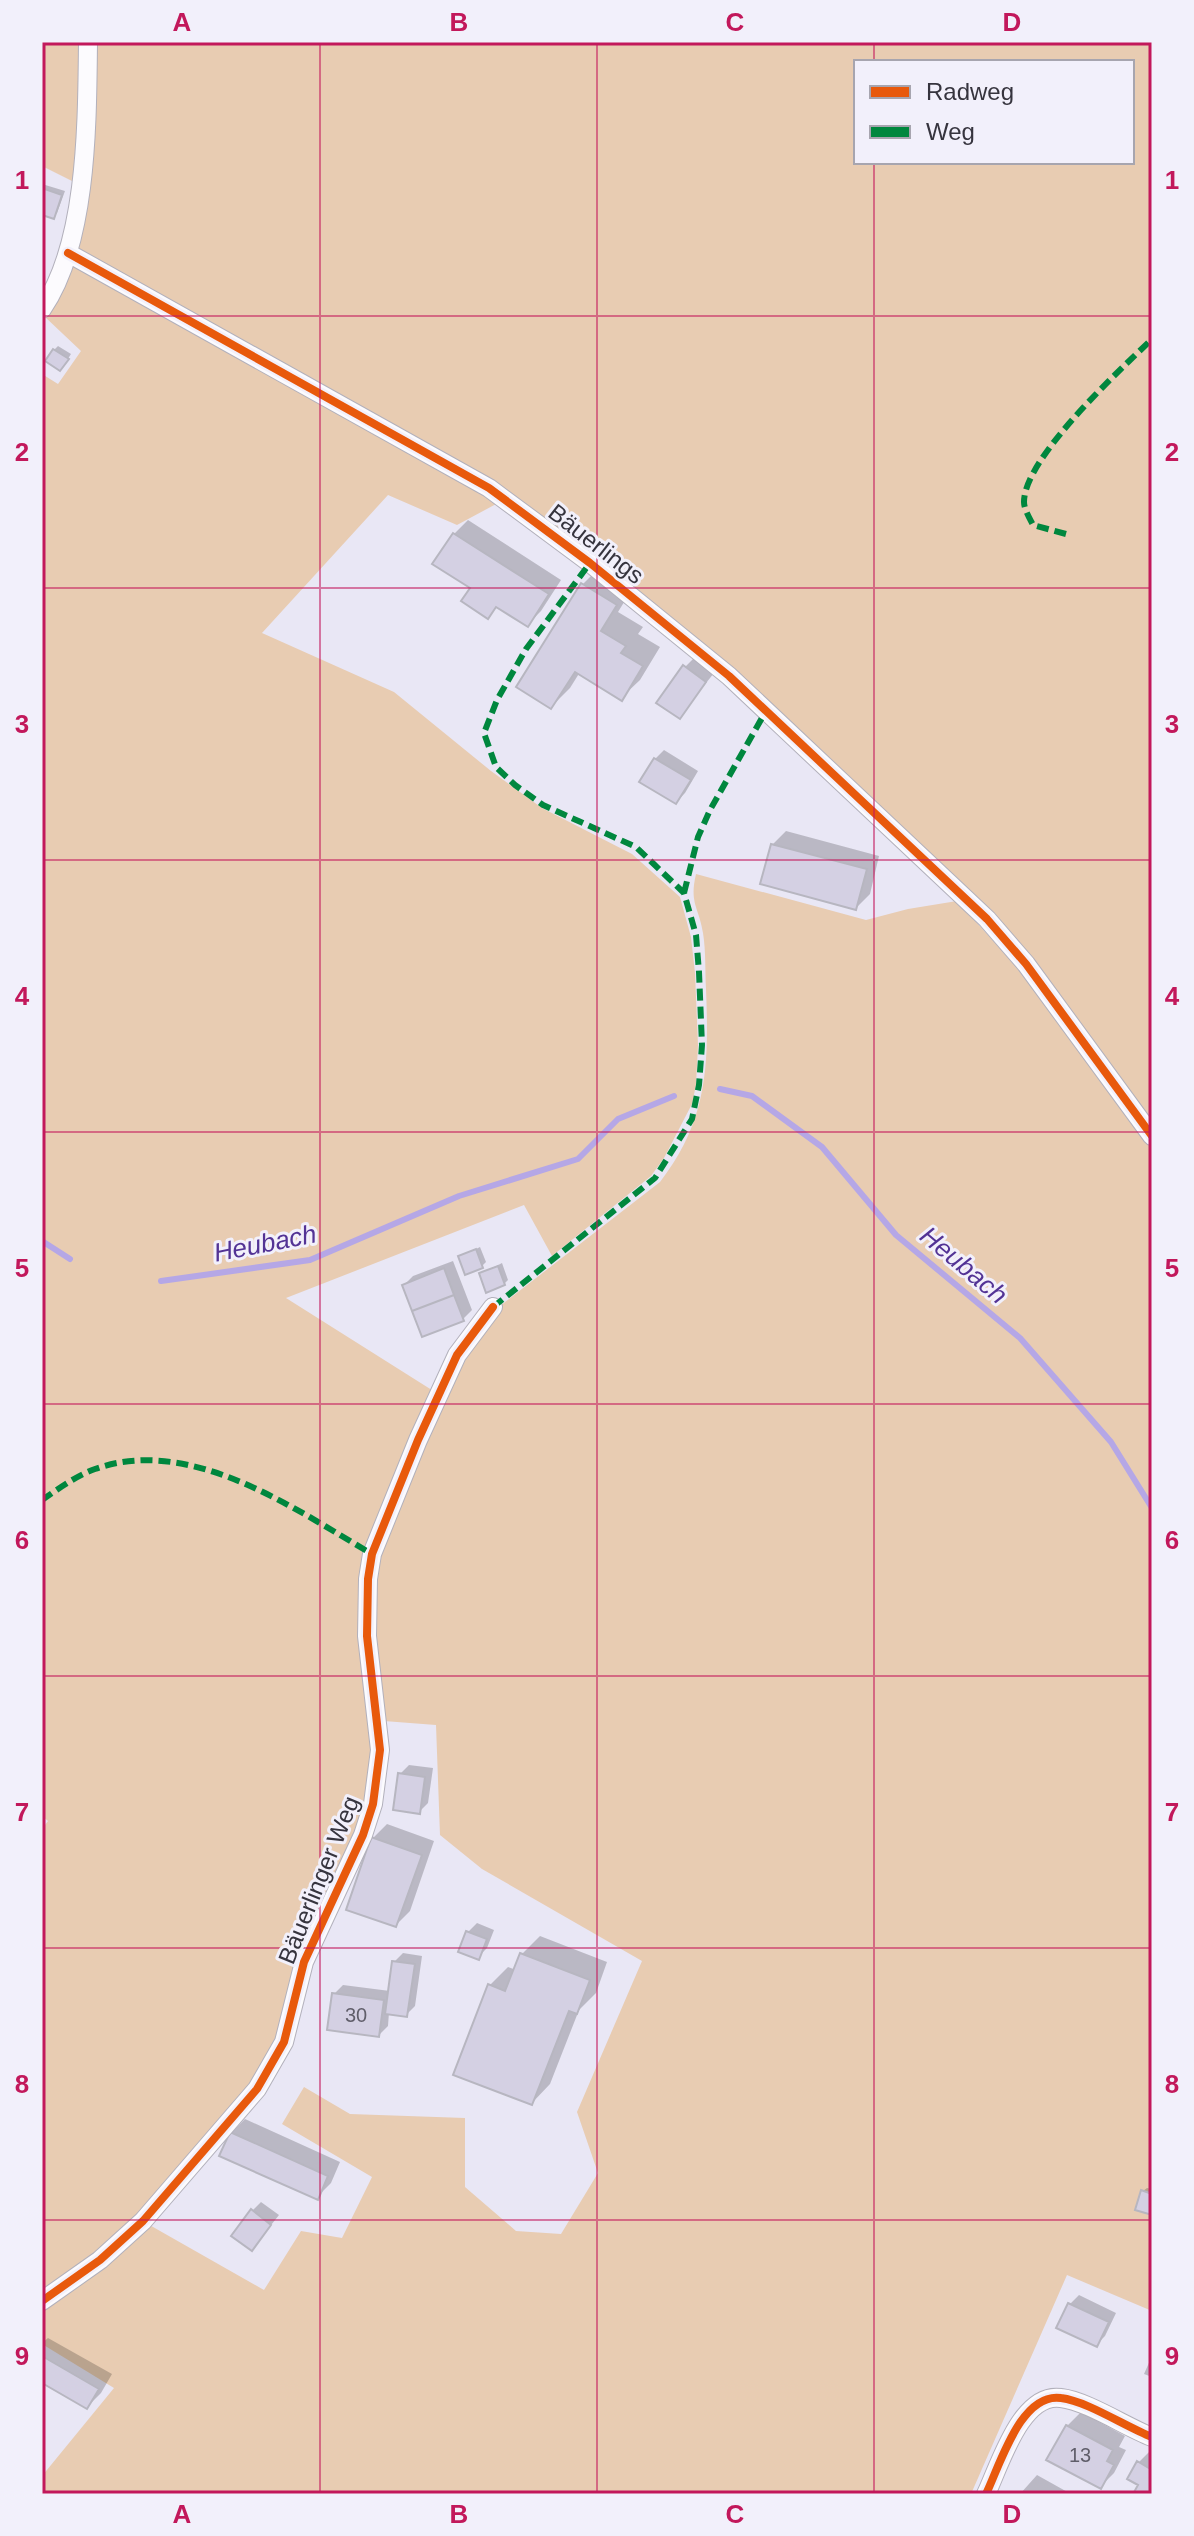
<svg xmlns="http://www.w3.org/2000/svg" width="1194" height="2536" font-family="Helvetica,sans-serif">
	<rect width="100%" height="100%" fill="#e9e7f5"/>
	<!-- green -->
	<path fill="#e8ccb2" fill-rule="evenodd" d="M42,42h40l-8,140 -32,-16z
		M93,42h1059v1082l-120,-164 -436,-401 -520,-308zM856,62h276v100h-276z
		M72,263l426,240 -41,22 -69,-30 -126,138 132,59 97,79 51,37 90,46 48,43 11,40 4,36 3,72 -2,40 -4,19 -28,54 -13,18 -99,80 -28,-51 -238,93 149,94 -67,152 5,179 -5,81 -100,261 -128,153 -98,79v-468l6,-8 -6,-5v-1442l16,10 23,-33 -37,-35z
		M696,874l170,46 42,-11 49,-8 62,68 133,180v1162l-85,-36 -96,219h-929v-18l72,-88 -72,-44v-38l104,-83 118,67 37,-59 41,7 30,-61 -90,-53 22,-37 46,27 115,4v69l51,44 45,3 37,-61 -21,-61 65,-151 -160,-92 -42,-34 -4,-110 -52,-4 -12,-86 6,-79 64,-160 54,-87 164,-127c48,-62 49,-118 46,-193 -1,-18 0,-37 -3,-56 -4,-26 -14,-29 -7,-59z"/>
	<!-- shadow -->
	<path fill="#0003" d="M42,184l23,7 -8,22 -4,3 -11,-3z
		M58,346l13,8 -7,11 -10,-15z
		M468,520l93,60 -20,31 -14,14 -29,-19 -10,10 -16,-29 -37,-24 19,-29z
		M601,566l33,20 -16,26 25,15 -5,7 22,13 -20,33 -19,18 -41,-26 -10,16 -19,19 32,-123z
		M694,658l20,15 -35,44 6,-50z
		M664,750l34,21 -13,22 -9,9 -21,-43z
		M786,831l93,25 -9,38 -14,14 -84,-63z
		M480,1247l6,15 -4,4 -22,-9z
		M453,1261l19,49 -9,9 -59,-34 9,-9z
		M502,1263l6,17 -4,4 -23,-10z
		M409,1765l24,3 -5,35 -9,9 -19,-38z
		M387,1824l47,17 -24,70 -14,14 -23,-87z
		M477,1923l17,7 -7,18 -9,9 -10,-25z
		M540,1936l67,26 -11,31 -17,17 -29,74 -18,19 -42,-118 18,-18 8,3 6,-16z
		M403,1953l19,3 -7,50 -9,9 -17,-3 -1,14 -9,9 -45,-41 9,-9 47,6 4,-29z
		M245,2119l95,43 -9,21 -14,14 -86,-64z
		M1147,2188l5,1v24l-9,-22z
		M261,2202l18,13 -19,24 -8,-28z
		M1079,2295l37,18 -11,23 -9,9 -26,-41z
		M48,2338l64,36 -11,19 -14,14 -45,-26v-38z
		M1152,2356v21l-8,-3z
		M1081,2412l44,24 -6,11 7,3 -12,23 -14,14 -33,-61z
		M1152,2449v45h-17l6,-10 -3,-21z
		M1037,2475l34,19h-51z"/>
	<g fill="none" stroke-linecap="round" stroke-linejoin="round">
		<!-- stream -->
		<path stroke="#b5a7e6" stroke-width="6" d="M720,1089l32,7 70,51 74,88 124,103 91,104 41,66
			M42,1241l28,18
			M161,1281l149,-21 149,-64 119,-37 40,-40 56,-23"/>
	</g>
	<!-- building -->
	<path fill="#d4d0e3" stroke="#b7b6c0" stroke-width="2" d="M42,188l20,7 -8,24 -12,-4z
		M53,349l16,10 -9,12 -15,-10z
		M453,533l96,61 -21,33 -32,-20 -8,12 -27,-18 9,-13 -38,-24z
		M581,583l36,22 -16,26 25,15 -5,7 22,13 -21,35 -47,-29 -24,37 -35,-22z
		M683,665l23,17 -26,37 -24,-16z
		M654,758l37,22 -15,24 -37,-22z
		M771,844l96,25 -11,41 -96,-26z
		M476,1249l7,19 -18,7 -7,-19z
		M498,1266l7,19 -19,8 -7,-20z
		M444,1268l10,27 -42,16 -10,-26z
		M454,1295l10,26 -42,16 -10,-26z
		M398,1773l27,4 -5,37 -27,-4z
		M371,1837l51,18 -26,72 -50,-17z
		M466,1931l21,8 -8,21 -21,-8z
		M520,1953l70,27 -13,34 -8,-3 -37,94 -79,-30 35,-91 17,7z
		M392,1961l23,3 -8,53 -22,-3z
		M332,1993l52,7 -5,37 -52,-7z
		M230,2132l98,44 -10,24 -99,-44z
		M1141,2190l11,4v21l-17,-5z
		M251,2209l20,16 -19,26 -21,-15z
		M1068,2303l41,19 -12,25 -41,-19z
		M42,2356l57,33 -12,20 -45,-26z
		M1066,2425l47,25 -6,11 7,4 -13,24 -55,-29z
		M1137,2461l15,9v24h-19l5,-9 -11,-6z"/>
	<g fill="none" stroke-linecap="round" stroke-linejoin="round">
		<!-- minor casing -->
		<g stroke="#b2b0bb" stroke-width="20">
			<path id="minor" d="M68,253l421,235 101,75 139,113 258,243 39,45 126,172
				M42,309c46,-66 45,-188 46,-267
				M42,2301l58,-41 43,-39 114,-132 27,-47 20,-80 59,-127 10,-31 7,-54 -13,-114 1,-57 4,-25 46,-114 39,-85 36,-48
				M986,2494c14,-29 35,-102 75,-96 26,3 65,29 91,39"/>
		</g>
		<!-- minor -->
		<use href="#minor" stroke="#fcfbfe" stroke-width="18"/>
		<!-- quiet -->
		<path stroke="#00873e" stroke-width="6" stroke-dasharray="12 6" stroke-linecap="butt" d="M1066,534l-33,-9c-3,-6 -9,-16 -9,-23 0,-44 96,-132 128,-163
			M684,893l14,-56 12,-27 57,-101
			M493,1307l162,-129 37,-59 7,-34 3,-40 -3,-73 -3,-37 -12,-42 -48,-46 -93,-42 -28,-20 -19,-18 -12,-34 13,-33 29,-51 64,-86
			M42,1500c16,-11 34,-24 53,-31 95,-34 198,39 277,85"/>
		<!-- cycleway casing -->
		<g stroke="#f2f0fb" stroke-width="13">
			<path id="cycleway" d="M68,253l421,235 101,75 139,113 258,243 39,45 126,172
				M42,2301l58,-41 43,-39 114,-132 27,-47 20,-80 59,-127 10,-31 7,-54 -13,-114 1,-57 4,-25 46,-114 39,-85 36,-48
				M986,2494c14,-29 35,-102 75,-96 26,3 65,29 91,39"/>
		</g>
		<!-- cycleway -->
		<use href="#cycleway" stroke="#e8590c" stroke-width="8"/>
	</g>
	<!-- grid -->
	<path fill="none" stroke="#c2185b" stroke-width="2" stroke-opacity="0.55" d="M320,42v2452M597,42v2452M874,42v20M874,162v2332M42,316h1110M42,588h1110M42,860h1110M42,1132h1110M42,1404h1110M42,1676h1110M42,1948h1110M42,2220h1110"/>
	<g text-anchor="middle" stroke-width="6" stroke-linejoin="round" paint-order="stroke">
		<!-- number labels -->
		<g font-size="20" fill="#605e6a">
			<text x="356" y="2022">30</text>
			<text x="1080" y="2462">13</text>
		</g>
		<!-- street labels -->
		<g font-size="24" fill="#36343e" stroke="#f2f0fb">
			<text transform="translate(596 544) rotate(38)" y="8">Bäuerlings</text>
			<text transform="translate(319 1880) rotate(-68)" y="8">Bäuerlinger Weg</text>
		</g>
		<!-- water labels -->
		<g font-size="26" font-style="italic" fill="#533395" stroke="#f2f0fb">
			<text transform="translate(265 1243) rotate(-11)" y="9">Heubach</text>
			<text transform="translate(964 1265) rotate(40)" y="9">Heubach</text>
		</g>
	</g>
	<!-- border -->
	<rect width="1194" height="2536" fill="none" stroke="#f2f0fb" stroke-width="88"/>
	<!-- legend -->
	<rect x="854" y="60" width="280" height="104" fill="#f2f0fb" stroke="#a7a5af" stroke-width="2"/>
	<rect x="870" y="86" width="40" height="12" fill="#e8590c" stroke="#a7a5af" stroke-width="2"/>
	<text x="926" y="100" font-size="24" fill="#36343e">Radweg</text>
	<rect x="870" y="126" width="40" height="12" fill="#00873e" stroke="#a7a5af" stroke-width="2"/>
	<text x="926" y="140" font-size="24" fill="#36343e">Weg</text>
	<rect x="44" y="44" width="1106" height="2448" fill="none" stroke="#c2185b" stroke-width="3"/>
	<g font-size="26" text-anchor="middle" font-weight="bold" fill="#c2185b">
		<text x="182" y="31">A</text>
		<text x="459" y="31">B</text>
		<text x="735" y="31">C</text>
		<text x="1012" y="31">D</text>
		<text x="22" y="189">1</text>
		<text x="1172" y="189">1</text>
		<text x="22" y="461">2</text>
		<text x="1172" y="461">2</text>
		<text x="22" y="733">3</text>
		<text x="1172" y="733">3</text>
		<text x="22" y="1005">4</text>
		<text x="1172" y="1005">4</text>
		<text x="22" y="1277">5</text>
		<text x="1172" y="1277">5</text>
		<text x="22" y="1549">6</text>
		<text x="1172" y="1549">6</text>
		<text x="22" y="1821">7</text>
		<text x="1172" y="1821">7</text>
		<text x="22" y="2093">8</text>
		<text x="1172" y="2093">8</text>
		<text x="22" y="2365">9</text>
		<text x="1172" y="2365">9</text>
		<text x="182" y="2523">A</text>
		<text x="459" y="2523">B</text>
		<text x="735" y="2523">C</text>
		<text x="1012" y="2523">D</text>
	</g>
</svg>
